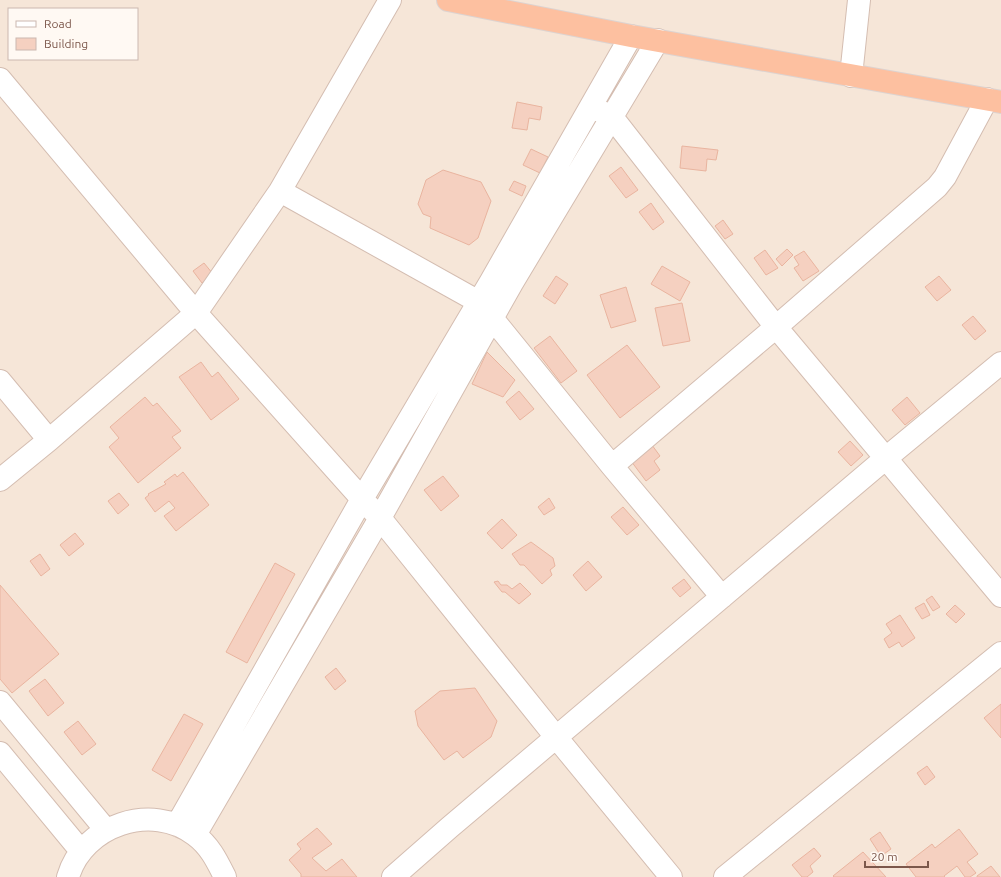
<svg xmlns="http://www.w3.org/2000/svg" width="1001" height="877" font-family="Ubuntu,sans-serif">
	<rect width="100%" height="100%" fill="#fef5eb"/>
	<!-- residential -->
	<path fill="#f6e6d8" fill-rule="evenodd" d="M0,0h1001v877h-1001zM9,9h128v50h-128z"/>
	<!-- building -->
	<path fill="#f5d0c0" stroke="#e9b49f" d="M517,102l25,5 -2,13 -11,-2 -2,12 -15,-2z
		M682,146l36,4 -2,10 -9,-1 -1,12 -26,-3z
		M531,149l17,8 -8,16 -17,-8z
		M621,167l17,23 -12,8 -17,-22z
		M443,170l38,12 10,19 -13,37 -9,7 -39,-17 1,-11 -8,-3 -5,-10 8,-24z
		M514,181l12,5 -4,10 -13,-6z
		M651,203l13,19 -11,8 -14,-18z
		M723,220l10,14 -8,5 -10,-13z
		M787,249l6,6 -11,11 -6,-7z
		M765,250l13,18 -12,7 -12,-17z
		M804,251l15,20 -16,10 -9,-13 5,-3 -5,-8z
		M204,263l9,11 -11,9 -9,-12z
		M662,266l28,16 -10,19 -29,-17z
		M556,276l12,8 -13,20 -12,-8z
		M939,276l12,14 -14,11 -12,-14z
		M626,287l10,34 -25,7 -11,-33z
		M682,303l8,38 -27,5 -8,-38z
		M973,316l13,15 -11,9 -13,-15z
		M550,336l27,35 -16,12 -27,-35z
		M627,345l33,42 -40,31 -33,-43z
		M487,352l28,28 -12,17 -31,-13z
		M201,362l11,15 6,-5 21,27 -28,21 -32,-43z
		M519,391l15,18 -14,11 -14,-18z
		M145,397l8,9 4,-3 24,28 -9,6 9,11 -43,35 -29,-36 10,-9 -9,-11z
		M907,397l13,16 -15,12 -13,-15z
		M649,441l11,15 -6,5 6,9 -14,11 -18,-24z
		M850,441l13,14 -12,11 -13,-14z
		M183,472l26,33 -33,26 -12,-15 11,-8 -6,-7 -14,11 -10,-14 4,-3 -1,-1 18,-10 -2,-2 11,-8 2,3z
		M443,476l16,20 -18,15 -17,-21z
		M119,493l10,12 -11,9 -10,-13z
		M549,498l6,10 -11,7 -6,-8z
		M623,507l16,18 -12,10 -16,-18z
		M502,519l15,16 -15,14 -15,-16z
		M75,533l9,11 -15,12 -9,-11z
		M531,542l22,16 2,8 -5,4 2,5 -10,9 -18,-19h-4l-8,-11z
		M40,554l10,15 -9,7 -11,-15z
		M588,561l14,16 -16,14 -13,-16z
		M275,563l20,11 -48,89 -21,-11z
		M684,579l7,9 -11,9 -8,-9z
		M498,581l3,4h6l5,4 8,-6 11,11 -12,10 -14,-12h-3l-8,-10z
		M0,585l59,69 -47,39 -12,-14z
		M932,596l8,11 -7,4 -7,-11z
		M924,603l6,12 -8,4 -7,-11z
		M955,605l10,9 -9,9 -10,-9z
		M900,615l15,23 -13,9 -3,-5 -10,6 -5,-9 8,-6 -6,-9z
		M336,668l10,13 -11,9 -10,-13z
		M45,679l19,24 -16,13 -19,-25z
		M475,688l22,33 -6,16 -28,21 -6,-7 -13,9 -26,-34 -3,-15 25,-20z
		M1001,704v34l-17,-20z
		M184,714l19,10 -32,57 -19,-11z
		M78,721l18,23 -14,11 -18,-23z
		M927,766l8,11 -10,8 -8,-12z
		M317,828l15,16 -20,14 14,13 16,-12 15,18h-56v-3l-12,-14 12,-11 -4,-5z
		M959,829l19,25 -11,8 9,11 -6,4h-5l-8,-11 -13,10 1,1h-29l-10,-13 26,-20 3,4z
		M880,832l11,17 -10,7 -11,-17z
		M814,848l7,8 -11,10 3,6 -6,5h-5l-10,-12z
		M863,852l23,25h-52l-1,-1z
		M991,866l9,11h-23v-1z"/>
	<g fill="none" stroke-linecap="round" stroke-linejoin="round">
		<!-- minor casing -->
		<g stroke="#d4bdb1" stroke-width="24">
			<path id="minor" d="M0,79l196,234 166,186 18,19 176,219 115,140
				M600,111l12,6 164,210 225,269
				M280,191l199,111 133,164 110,131
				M0,381l49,59
				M612,466l164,-139 161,-140 8,-10 42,-78
				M0,480l49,-40 147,-127 84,-122 110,-191
				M0,702l106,128
				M0,753l81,98
				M177,825l185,-326 129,-218 140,-245
				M195,835l185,-317 132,-235 146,-243
				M68,877c15,-52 84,-75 127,-42 15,11 22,26 30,42
				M393,877l57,-50 436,-369 115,-95
				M725,877l276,-224"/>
		</g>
		<!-- tertiary casing -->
		<g stroke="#d4bdb1" stroke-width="24">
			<path id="tertiary" d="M851,76l8,-76"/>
		</g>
		<!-- trunk casing -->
		<g stroke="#ddd3d0" stroke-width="24">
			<path id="trunk" d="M448,0l183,36 370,66"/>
		</g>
		<!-- minor -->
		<use href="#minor" stroke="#fff" stroke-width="22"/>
		<!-- tertiary -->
		<use href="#tertiary" stroke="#fff" stroke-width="22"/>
		<!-- trunk -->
		<use href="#trunk" stroke="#fdc0a0" stroke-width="22"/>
	</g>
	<!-- legend -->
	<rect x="8" y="8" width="130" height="52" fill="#fff9f3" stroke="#cbb8b0"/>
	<rect x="16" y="21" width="20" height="6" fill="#ffffff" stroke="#cbb8b0"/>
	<text x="44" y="28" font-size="12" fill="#7c574b">Road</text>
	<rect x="16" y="38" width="20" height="12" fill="#f5d0c0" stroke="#cbb8b0"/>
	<text x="44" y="48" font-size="12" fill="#7c574b">Building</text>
	<!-- scale -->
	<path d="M865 861v6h63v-6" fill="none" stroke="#7c574b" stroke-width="2"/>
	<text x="871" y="861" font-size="12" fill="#7c574b" stroke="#fff9f3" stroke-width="3" paint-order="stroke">20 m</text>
</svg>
